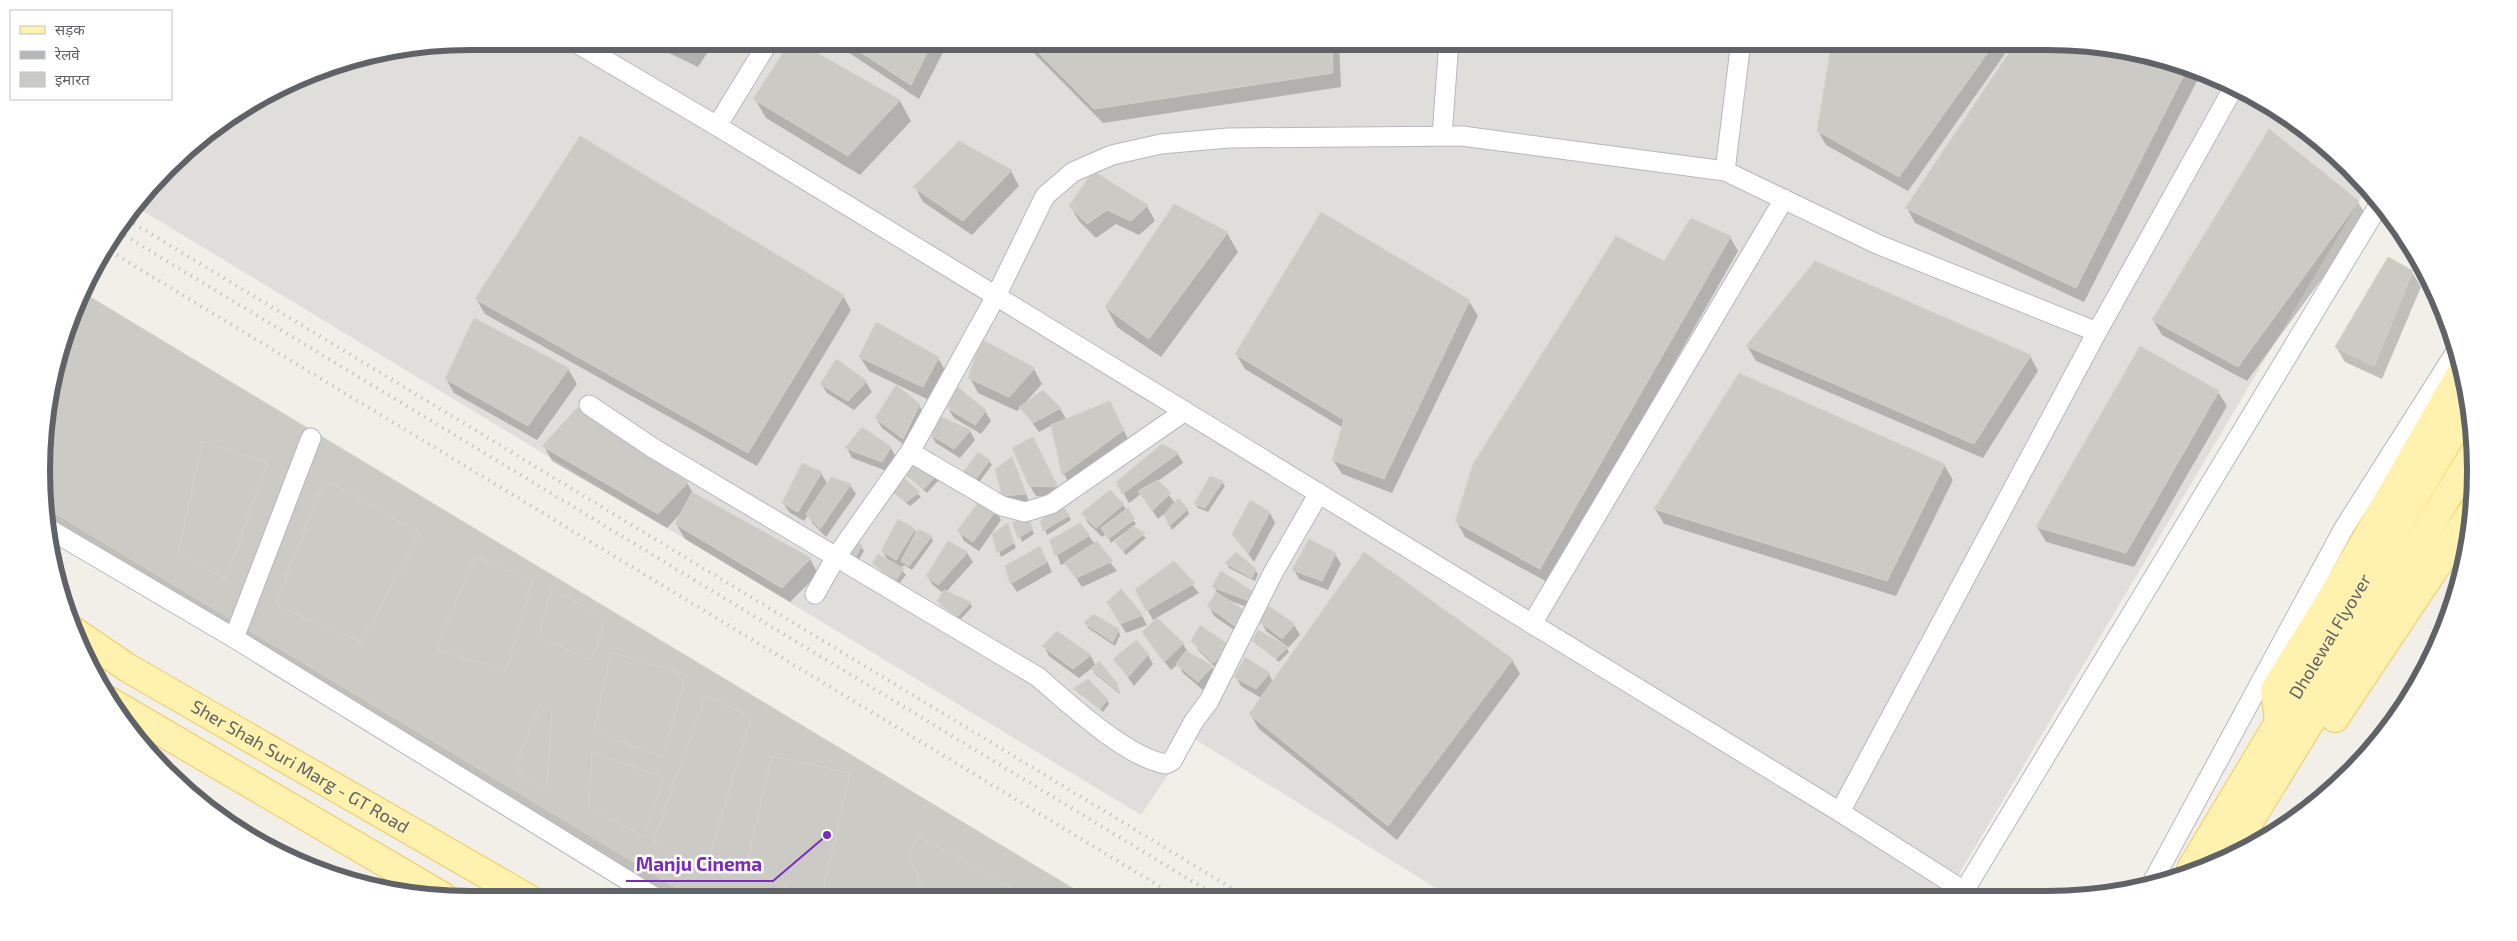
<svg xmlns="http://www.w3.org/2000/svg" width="2517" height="941" font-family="'Exo 2','Noto Sans Devanagari',sans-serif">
	<rect width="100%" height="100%" fill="#f1efe8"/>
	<!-- industrial -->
	<path fill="#e0deda" d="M471,41h1576l111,15 79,30 71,44 60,56 -422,710 -494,2 -259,-160 -52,77 -1003,-607 50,-60 68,-49 76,-35z"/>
	<!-- shadow -->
	<path fill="#0003" d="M644,41h71l-17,26z
		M793,41l107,60 11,20 -51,54 -94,-57 -11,-19z
		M831,41h118l-30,58z
		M1022,41h317l2,46 -238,36z
		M1833,41h181l-106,150 -82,-46 -8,-14z
		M2046,41l112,15 34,13 6,10 -114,223 -169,-79 -8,-15z
		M2269,131l89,71 9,15 -120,164 -85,-46 -9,-15z
		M1011,171l8,15 -47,49 -49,-33 -8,-15z
		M1093,173l54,33 8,15 -16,14 -23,-11 -20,14 -17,-17 -9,-15z
		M1174,206l53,27 11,19 -77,105 -44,-30 -11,-20z
		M1730,237l8,14 -189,332 -84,-46 -8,-15 207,-259z
		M2412,272l9,15 -39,92 -37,-17 -9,-15z
		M82,293l148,90 857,515 -412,1 -627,-378 -3,-107 19,-81z
		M843,296l8,14 -94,156 -272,-152 -9,-15z
		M1469,301l9,15 -86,177 -50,-19 -9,-14 10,-32 -98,-59 -9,-15z
		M475,320l93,49 9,15 -40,56 -83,-47 -8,-14z
		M981,341l53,28 8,15 -17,19 18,-12 17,18 7,11 50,-3 14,28 -59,44 -8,-15 -12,-49 -13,7 -18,-25 -4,4 -39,-18 -8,-15z
		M1747,346l283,10 8,15 -55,87 -227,-97z
		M860,357l78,1 8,14 -15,29 -62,-30z
		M837,360l29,22 6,10 -18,18 -27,-17 -6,-9z
		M1740,375l204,90 9,15 -57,116 -232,-72 -9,-15z
		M954,386l31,25 6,10 -10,13 -27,-16 -6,-10z
		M2218,392l9,14 -93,161 -88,-25 -9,-15z
		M919,405l5,10 -16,33 -26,-20 -6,-10z
		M970,431l5,9 -15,18 -24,-15 -6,-10z
		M544,446l143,37 6,10 117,66 8,15 -28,28 -105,-63 -9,-15 5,-11 -14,15 -115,-67z
		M1163,446l15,8 5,9 -25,18 17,22 12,6 2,5 -17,16 -8,-16 -6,5 -17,-25 -12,9 -11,-20z
		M847,448h44l5,9 -9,14 -35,-13z
		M1038,448l24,49 -26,-1 -6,-10z
		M1011,459l6,10 13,35 -22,1 -5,-9z
		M989,461l3,4 -16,21 -10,-7z
		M903,472l32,5 3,4 -11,12z
		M821,473l7,12h22l6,9 -30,43 -13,-13 -5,-9 -4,6 -15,-9 -6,-9z
		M1210,477l12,5 3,4 -17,26 -10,-4 -3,-4z
		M903,479l18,18 -11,9 -18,-15z
		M1251,502l19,11 5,10 -21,39 -21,-28z
		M1123,505l13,19 -4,3 14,11 -20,17 -9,-12 9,-9 -2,-1 -13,10 -5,-9 -4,3 -14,-14 -5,-10z
		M996,510l5,10 -22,31 -15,-10 -5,-10z
		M1069,516l2,4 -24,15 -5,-14z
		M1029,522l5,12 -12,8 -8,-19z
		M1079,524l38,47 -35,16 -16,-24 -5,2 -10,-25z
		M1008,525l8,23 -15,9 -7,-23z
		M914,529l3,5 14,3 2,4 -21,29 -8,-5 -3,4 5,6 -8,10 -25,-22 16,-1 -7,-11z
		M861,546l3,5 -6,10 -12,-10z
		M967,553l6,9 -27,30 24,11 2,4 -11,12 -20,-14 -3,-4 5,-8 -10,-8 -6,-9z
		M1335,554l6,10 -13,26 -29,-11 -5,-9z
		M1045,557l7,15 -35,20 -6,-9z
		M1174,563l25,30 -46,27 -16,-30z
		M1227,564l28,6 3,4 -3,7 -26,-13z
		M1214,587l40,7 1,16 -27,-10 15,11 6,10 -9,13 -26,-18 -5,-10 8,-13z
		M1120,591l22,25 5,9 -21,8 -18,-31z
		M1269,608l25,17 6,10 -13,14 2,3 -10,10 -25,-21 30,3 -18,-13 -5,-10z
		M1157,620l26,24 6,10 23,13 6,10 -14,14 -21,-18 -5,-9 -7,6 -22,-28 -5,-9z
		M1086,623l32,7 2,5 -5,11 -27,-18z
		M1193,641l38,7 -11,24 -21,-21z
		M1044,646l46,9 6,11 21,19 3,9 -25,-20 -3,-6 -13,10 -30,-22z
		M1148,655l5,9 -19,22 -19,-27z
		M1512,660l8,14 -123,166 -138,-111 -9,-15 11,-16 -20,-12 -5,-9 33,-3 4,8z
		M1074,689l33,11 2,4 -6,8z"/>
	<!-- building -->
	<path fill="#cccac5" stroke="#d6d1c6" d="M666,41h31l-7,12z
		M791,41h5l104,59 -52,56 -95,-57z
		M843,41h90l-22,44z
		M1027,41h305l1,32 -239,36z
		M1832,41h164l-97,136 -82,-46z
		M2017,41h29l112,15 30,11 -112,221 -171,-80z
		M2269,129l90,72 -121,166 -86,-47z
		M580,136l264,159 -96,158 -273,-154z
		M959,141l53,29 -49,51 -50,-34z
		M1093,171l55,34 -17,16 -24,-11 -20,14 -18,-18z
		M1174,204l54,28 -79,107 -44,-32z
		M1321,212l149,88 -86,179 -52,-19 12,-40 -109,-66z
		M1691,218l40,18 -191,333 -85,-47 18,-58 143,-228 48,25z
		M2388,257l25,14 -39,95 -39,-19z
		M1815,261l216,94 -57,89 -228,-98z
		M82,292l149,90 858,516 -394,1 -647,-390 -3,-95 19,-81z
		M72,314l5,2 -16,31 3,-14z
		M474,318l95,50 -41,58 -83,-47z
		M876,322l63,35 -16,30 -64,-30z
		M981,339l54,29 -26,29 -41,-19z
		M2140,346l79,45 -93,162 -90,-26z
		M836,359l31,22 -19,20 -28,-17z
		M1739,373l206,91 -58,117 -233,-72z
		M954,384l32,26 -11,15 -28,-17z
		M896,385l24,19 -17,35 -28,-21z
		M1043,390l18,18 -28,15 -14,-16z
		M1110,401l14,29 -62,45 -11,-50z
		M577,408l111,74 -30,32 -116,-68z
		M937,415l34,15 -17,19 -25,-15z
		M862,427l29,20 -9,15 -37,-14z
		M1033,437l25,50 -29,-1 -17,-38z
		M203,441l64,22 -41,116 -48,-26z
		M1162,444l17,9 -57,41 -6,-12z
		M978,452l12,8 -17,23 -11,-9z
		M1012,457l14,37 -24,2 -7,-27z
		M911,461l25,15 -12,13 -23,-17z
		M802,463l20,9 -24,40 -16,-9z
		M1210,476l13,5 -18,27 -11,-4z
		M831,477l20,7 -31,45 -14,-15z
		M903,477l17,15 -14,10 -15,-11z
		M325,479l95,55 -59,108 -86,-37z
		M1158,480l13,13 -19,18 -14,-20z
		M1110,490l14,14 -28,24 -15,-15z
		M692,492l119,66 -29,30 -107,-64z
		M1178,498l10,11 -19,17 -5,-11z
		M980,500l17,9 -24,33 -16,-11z
		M1250,500l20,12 -22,42 -16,-20z
		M1061,505l9,10 -27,16 -3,-10z
		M1128,508l7,11 -27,20 -7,-11z
		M1027,516l6,13 -15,9 -6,-15z
		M898,519l17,10 -19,31 -15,-9z
		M1008,523l6,20 -17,10 -5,-19z
		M1080,523l10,12 -35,21 -5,-16z
		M1133,526l12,7 -22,18 -8,-9z
		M918,529l14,7 -23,30 -8,-5z
		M853,539l9,6 -7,13 -10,-7z
		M1309,539l27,14 -14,28 -30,-11z
		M948,541l20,11 -30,33 -12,-9z
		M1097,541l16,20 -37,17 -12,-15z
		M1040,546l7,16 -37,22 -5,-18z
		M1236,552l20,17 -4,9 -27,-15z
		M1364,552l149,107 -125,167 -139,-112z
		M878,554l26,15 -9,12 -23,-18z
		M475,556l58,25 -27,89 -70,-21z
		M1174,561l21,22 -49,28 -11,-22z
		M1221,571l34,22 -6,8 -37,-14z
		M552,588l54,32 -15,40 -53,-23z
		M1121,589l22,26 -23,9 -13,-22z
		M944,590l27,12 -13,14 -21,-15z
		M1216,592l28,18 -9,16 -28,-20z
		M1269,606l26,18 -13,15 -23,-18z
		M1093,614l26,15 -6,13 -29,-19z
		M1157,618l27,25 -20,19 -22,-30z
		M1200,625l32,22 -19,16 -22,-22z
		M1258,630l30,17 -12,12 -24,-18z
		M1057,631l34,24 -18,14 -31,-23z
		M1136,640l13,14 -21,23 -15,-18z
		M1186,651l27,15 -15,16 -22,-18z
		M611,652l75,23 -23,82 -69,-26z
		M1245,657l25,16 -14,16 -22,-12z
		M1099,661l19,23v7l-27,-22z
		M1088,679l20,20 -8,10 -27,-20z
		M705,696l46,21 -45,152 -53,-27z
		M540,704l12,5 -6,84 -31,-25z
		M592,752l72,26 -20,59 -55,-31z
		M772,756l78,17 -29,126h-12l-63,-33z
		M918,836l113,62 -105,1 -17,-44z"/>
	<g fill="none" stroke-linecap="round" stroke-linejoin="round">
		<!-- street casing -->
		<g stroke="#b5b8bc" stroke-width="21">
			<path id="street" d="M573,41l144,85 279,170 844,516 132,84
				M717,126l52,-85
				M1442,136l7,-95
				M1725,171l16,-130
				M589,405l64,43 385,229c30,26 89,81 128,87l6,-3 22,-40 15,-20 64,-128 46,-80
				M910,452l92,54 23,6 26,-8 134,-93
				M49,529l185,109 424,261
				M815,594l21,-37 74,-105 86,-156 49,-100 28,-24 39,-17 49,-11 67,-6 234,-2 263,35 152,73 220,88
				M1532,624l252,-425
				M234,638l77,-200
				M1840,812l257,-480 138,-247
				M2153,881l191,-353 113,-178
				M1961,896l419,-693"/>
		</g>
		<!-- primary casing -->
		<g stroke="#f2c960" stroke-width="30">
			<g id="primary">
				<path id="s1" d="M72,630l56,38 403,232"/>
				<path d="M109,701l333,195"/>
				<path d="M2335,718l138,-207"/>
				<path d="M2279,721l-4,-31 62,-100 125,-218"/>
				<path d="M2227,858l246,-403"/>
				<path id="s2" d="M2191,869l279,-465"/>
			</g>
		</g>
		<!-- street -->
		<use href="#street" stroke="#fff" stroke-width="19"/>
		<!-- primary -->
		<use href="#primary" stroke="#fff2af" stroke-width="28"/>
		<!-- rail -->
		<path stroke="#b6b7b8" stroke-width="4" stroke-dasharray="1 6" stroke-linecap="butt" d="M128,220l1120,678
			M119,232l1101,666
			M105,248l1074,650"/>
	</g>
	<g text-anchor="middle" stroke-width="5" stroke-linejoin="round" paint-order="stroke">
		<!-- street labels -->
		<g font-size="18" fill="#5f6368" stroke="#fff">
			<text dy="6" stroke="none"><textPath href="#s2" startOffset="271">Dholewal Flyover</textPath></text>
			<text dy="6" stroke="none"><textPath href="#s1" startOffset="266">Sher Shah Suri Marg - GT Road</textPath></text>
		</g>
	</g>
	<!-- crop -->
	<path d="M0 0H2517V941H0ZM470 50H2047A420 420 0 0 1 2467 470V471A420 420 0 0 1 2047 891H470A420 420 0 0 1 50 471V470A420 420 0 0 1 470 50Z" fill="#fff" fill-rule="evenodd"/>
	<path fill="none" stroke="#5f6368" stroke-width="6" d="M470 50H2047A420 420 0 0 1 2467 470V471A420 420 0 0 1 2047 891H470A420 420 0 0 1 50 471V470A420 420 0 0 1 470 50Z"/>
	<!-- callouts -->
	<path fill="none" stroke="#7b2cbf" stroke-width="2" d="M827 835L773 881H626"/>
	<circle fill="#7b2cbf" stroke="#fff" stroke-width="2" cx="827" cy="835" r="5"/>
	<g font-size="19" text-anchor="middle" font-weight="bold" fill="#7b2cbf" stroke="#fff" stroke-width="5" stroke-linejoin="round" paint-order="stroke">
		<text x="699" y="871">Manju Cinema</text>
	</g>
	<!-- legend -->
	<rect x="10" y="10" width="162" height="90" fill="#ffffff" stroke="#bfc1c3"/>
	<rect x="20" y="26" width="25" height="8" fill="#fff2af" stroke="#bfc1c3"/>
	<text x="55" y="35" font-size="15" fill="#5f6368">सड़क</text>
	<rect x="20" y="51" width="25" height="8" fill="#b6b7b8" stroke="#bfc1c3"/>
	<text x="55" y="60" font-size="15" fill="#5f6368">रेलवे</text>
	<rect x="20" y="72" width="25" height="15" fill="#cccac5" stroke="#bfc1c3"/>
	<text x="55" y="85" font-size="15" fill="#5f6368">इमारत</text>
</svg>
